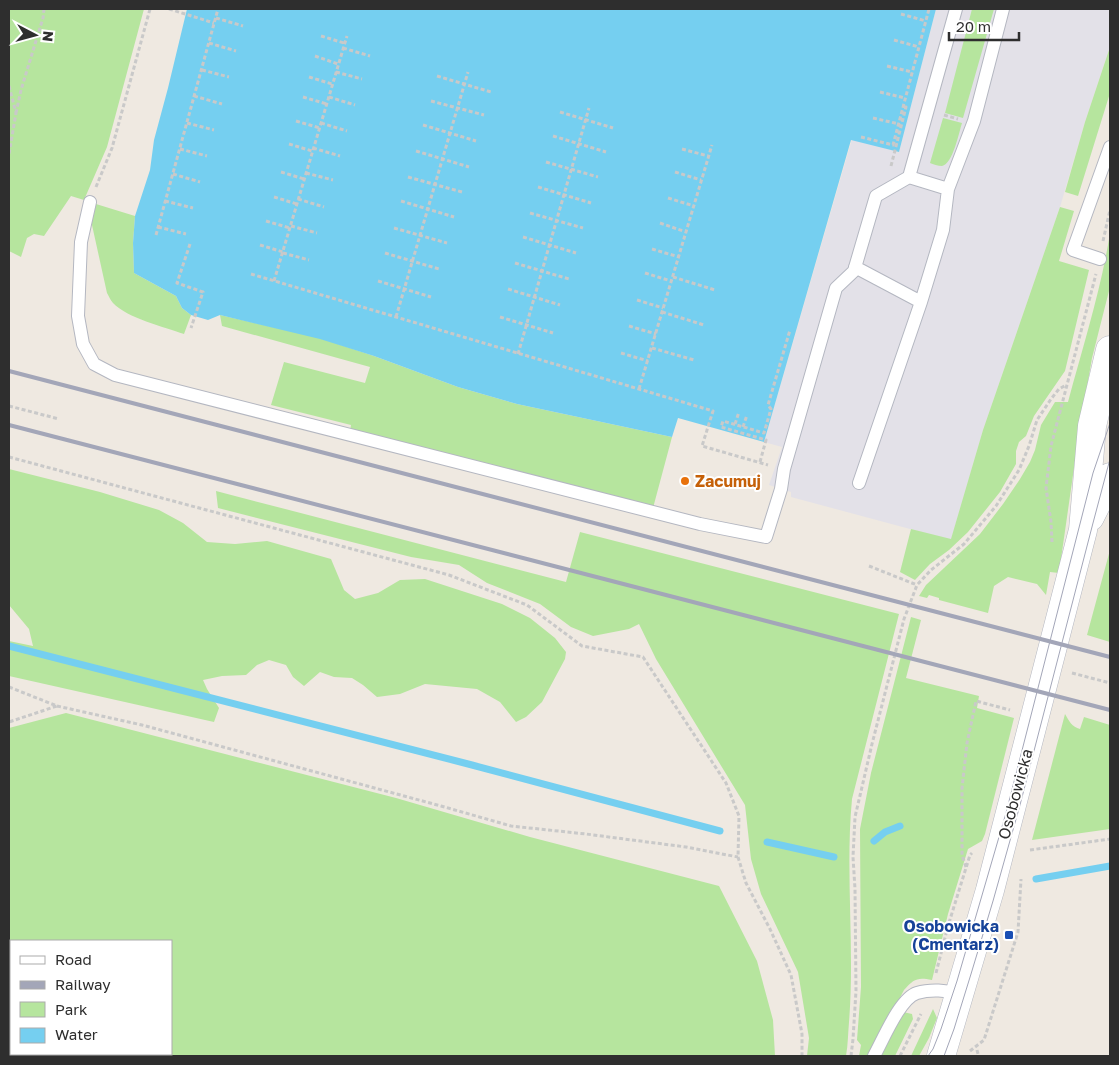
<svg xmlns="http://www.w3.org/2000/svg" width="1119" height="1065" font-family="'Golos Text',sans-serif">
	<rect width="100%" height="100%" fill="#efe9e1"/>
	<!-- industrial -->
	<path fill="#e3e1e8" d="M936,9h174v38l-25,75 -25,85 -77,223 -32,110 -160,-43v-5l-22,-7 13,-38 -18,-5 88,-303 47,13z"/>
	<!-- green -->
	<path fill="#b6e59e" fill-rule="evenodd" d="M9,9h135l-37,138 -23,53 -13,-4 -27,40 -10,-2 -7,4 -6,19 -12,-6z
		M972,9h22l-31,109 -18,-5z
		M1110,47v46l-32,103 -13,-4 20,-70z
		M943,118l19,5c-3,9 -9,41 -20,43 -4,0 -9,-2 -12,-3z
		M96,204l39,12 -2,27 1,30 42,23 6,12 9,7 -7,19c-20,-7 -57,-16 -71,-31 -3,-3 -4,-7 -6,-10l-15,-68v-10z
		M1060,207l14,4 -15,50 30,9 -24,101 -31,45 -8,20 -7,6 -3,9v13l-16,28 -32,40 -19,18 -19,14 -15,16 -15,-8 11,-43 40,10 32,-109z
		M1110,233v54l-18,71 -14,82 -19,133 -9,-1 -4,23 -9,-11 -29,-7 -14,9 -6,27 -49,-13v-2l-10,-3 -2,3 -8,-2 7,-11 54,-51 23,-30 17,-25 10,-17 5,-12 6,-25 14,-23h13c15,-56 33,-112 42,-169z
		M220,315l100,23 54,18 84,31 59,17 155,33 -19,71 -303,-77 1,-6 -80,-20 13,-43 81,21 5,-16 -148,-41z
		M9,469l91,23 59,18 24,13 24,19 28,2 32,-3 64,18 13,31 11,9 23,-6 22,-13 25,-1 77,25 28,14 25,20 11,14 -1,7 -23,43 -16,15 -10,5 -16,-20 -23,-13 -52,-5 -25,10 -23,3 -14,-12 -11,-7 -18,-1 -14,-5 -16,14 -11,-9 -7,-12 -17,-5 -12,5 -11,10 -24,1 -19,4 4,9 12,19 -5,14 -205,-46v-35l24,5 -4,-17 -20,-24z
		M216,491l350,91 14,-50 319,82 -47,185c-7,74 3,149 -3,223 -1,11 -1,23 -3,34h-39l2,-18 -11,-66 -37,-78 -10,-35 -6,-54 -89,-146 -17,-35 -10,5 -36,7 -22,-9 -31,-23 -53,-21 -28,-18 -48,-8 -193,-49z
		M1110,550v92l-23,-7z
		M911,617l10,3 -15,58 73,18 -2,12 37,10 -29,116 -3,7 -14,8 -20,65 -16,66c-15,-3 -18,-1 -28,10l-34,66h-11l2,-11 -4,-5 4,-53 -1,-158 11,-56z
		M66,713l330,85 134,39 189,49 38,75 16,59 2,36h-766v-328zM11,941h160v113h-160z
		M1065,714c4,7 7,13 15,15l4,-12 26,8v104l-78,11z
		M933,1009l4,9 -8,20 -10,18h-8z
		M903,1012l9,2 1,5 -18,37h-14l18,-37z"/>
	<!-- water -->
	<path fill="#75cff0" d="M187,9h749l-37,143 -48,-12 -87,302 -86,-24 -6,19 -155,-33 -59,-17 -84,-31 -54,-17 -100,-24 -12,5 -17,-5 -9,-7 -6,-12 -42,-23 -1,-30 2,-27 15,-46 4,-30 14,-52z"/>
	<g fill="none" stroke-linecap="round" stroke-linejoin="round">
		<!-- stream -->
		<path stroke="#75cff0" stroke-width="7" d="M9,646l463,119 248,66
			M874,841l11,-9 15,-6
			M767,842l67,15
			M1036,879l74,-13"/>
		<!-- service casing -->
		<g stroke="#b4b7c1" stroke-width="14">
			<path id="service" d="M948,189l-39,-12 47,-168
				M90,202l-9,40 -3,74 5,28 11,20 21,11 585,149 66,13 15,-48 3,-20 52,-181 18,-17 22,-75 33,-19
				M1100,259l-27,-9 37,-103
				M855,267l66,35
				M859,483l62,-181 22,-72 5,-41 26,-68 29,-112
				M874,1056c9,-16 26,-58 43,-63 13,-4 30,-3 43,1"/>
		</g>
		<!-- tertiary casing -->
		<g stroke="#b4b7c1" stroke-width="29">
			<path id="tertiary" d="M1090,517l20,-40
				M941,1056l49,-166 93,-360 9,-104 18,-76"/>
		</g>
		<!-- path -->
		<path stroke="#c9c9c9" stroke-width="3" stroke-dasharray="4 2.5" stroke-linecap="butt" d="M169,9l45,14
			M901,14l25,7
			M216,18l27,8
			M321,36l23,7
			M894,40l25,7
			M209,43l27,8
			M343,48l27,8
			M315,56l23,8
			M887,66l25,6
			M202,70l27,7
			M336,72l26,7
			M437,76l54,16
			M309,77l23,7
			M9,86l7,27 -7,41
			M880,92l25,6
			M194,96l28,8
			M303,97l24,7
			M329,97l26,8
			M431,101l53,14
			M560,112l53,16
			M16,113l5,-23 22,-72 1,-9
			M944,115l14,4
			M873,118l26,6
			M296,121l24,7
			M187,123l27,7
			M321,123l26,8
			M423,125l53,16
			M553,136l53,16
			M861,137l32,8 36,-136
			M289,144l23,7
			M313,148l27,8
			M180,149l27,7
			M682,149l26,7
			M416,151l53,16
			M546,162l52,15
			M891,166l15,-59h-3
			M281,172l23,7
			M675,172l26,8
			M306,173l27,7
			M173,174l27,8
			M408,177l54,15
			M96,187l16,-39 38,-139
			M538,187l53,16
			M274,197l23,7
			M668,198l26,8
			M298,199l26,8
			M165,201l28,7
			M401,201l53,16
			M530,213l53,15
			M266,221l24,7
			M660,223l26,9
			M291,226l26,7
			M158,227l28,7
			M394,228l53,15
			M156,235l62,-226
			M523,237l53,16
			M1103,241l7,-31
			M190,244l-13,39 26,9 -12,36
			M260,245l23,7
			M652,249l27,8
			M283,253l26,7
			M385,253l54,16
			M515,263l54,16
			M645,273l26,8
			M251,274l462,137 -11,35 66,19
			M673,277l42,13
			M274,281l73,-245
			M378,281l53,16
			M508,289l52,16
			M637,300l26,8
			M662,312l42,13
			M396,317l72,-245
			M500,317l53,16
			M629,326l27,8
			M652,348l42,12
			M621,353l27,8
			M518,354l71,-246
			M639,389l73,-244
			M9,406l50,13
			M735,424l4,-12
			M743,427l4,-12
			M9,457l440,118 78,30 55,41 61,11 83,126 13,33 -1,41 8,26 24,46 21,46 11,59v22
			M760,462l6,-22 -45,-13 2,-6 41,12 7,-24 -3,-4 22,-75
			M1052,542l-1,-20 -5,-34 5,-42 45,-172
			M869,566l48,19
			M1072,673l38,10
			M9,687l48,19 -48,16
			M57,706l85,19 299,81 70,20 75,8 100,13 52,10
			M1030,850l80,-11
			M966,867l-4,-12v-67l5,-45 9,-42 34,9
			M936,973l12,-47 22,-71 2,-2
			M977,1050l1,4 -1,2
			M970,1051l14,-11 34,-108 3,-53
			M851,1056l2,-17 3,-48 -1,-102 -2,-32 2,-40 17,-73 32,-125 13,-34 14,-15 33,-26 32,-38 23,-36 10,-24 8,-26 14,-21 8,-10 7,-4
			M900,1056l21,-42"/>
		<!-- service -->
		<use href="#service" stroke="#fff" stroke-width="12"/>
		<!-- tertiary -->
		<use href="#tertiary" stroke="#fff" stroke-width="28"/>
		<!-- tram -->
		<path stroke="#a3a6b8" stroke-width="1" d="M928,1056l5,-7 8,-20 16,-48 49,-168 87,-340 17,-50
			M944,1056l10,-27 17,-55 22,-73 27,-96 73,-282 17,-64"/>
		<!-- rail -->
		<path stroke="#a3a6b8" stroke-width="4" d="M9,371l1101,286
			M9,425l1101,285"/>
	</g>
	<!-- markers -->
	<circle fill="#e8710a" stroke="#fff" stroke-width="2" cx="685" cy="481" r="5"/>
	<rect fill="#1a4fb4" stroke="#fff" stroke-width="2" x="1004" y="930" width="10" height="10" rx="2.5"/>
	<g text-anchor="middle" stroke-width="4" stroke-linejoin="round" paint-order="stroke">
		<!-- food labels -->
		<g font-size="16" font-weight="bold" fill="#c56008" stroke="#fff" text-anchor="start">
			<text x="695" y="487">Zacumuj</text>
		</g>
		<!-- street labels -->
		<g font-size="16" fill="#2e2e2e" stroke="#fff">
			<text transform="translate(1015 794) rotate(-75)" y="6">Osobowicka</text>
		</g>
		<!-- transit labels -->
		<g font-size="16" font-weight="bold" fill="#164399" stroke="#fff" text-anchor="end">
			<text x="999" y="932">Osobowicka<tspan x="999" dy="18">(Cmentarz)</tspan></text>
		</g>
	</g>
	<!-- border -->
	<rect width="1119" height="1065" fill="none" stroke="#2e2e2e" stroke-width="20"/>
	<!-- legend -->
	<rect x="10" y="940" width="162" height="115" fill="#ffffff" stroke="#ababab"/>
	<rect x="20" y="956" width="25" height="8" fill="#ffffff" stroke="#ababab"/>
	<text x="55" y="965" font-size="15" fill="#2e2e2e">Road</text>
	<rect x="20" y="981" width="25" height="8" fill="#a3a6b8" stroke="#ababab"/>
	<text x="55" y="990" font-size="15" fill="#2e2e2e">Railway</text>
	<rect x="20" y="1002" width="25" height="15" fill="#b6e59e" stroke="#ababab"/>
	<text x="55" y="1015" font-size="15" fill="#2e2e2e">Park</text>
	<rect x="20" y="1028" width="25" height="15" fill="#75cff0" stroke="#ababab"/>
	<text x="55" y="1040" font-size="15" fill="#2e2e2e">Water</text>
	<!-- north arrow -->
	<g transform="translate(35 35) rotate(96)" stroke="#ffffff" stroke-width="4" paint-order="stroke">
	<path d="M0-4L9 19L0 12L-9 19Z" fill="#2e2e2e"/>
	<text y="-8" font-size="14" font-weight="bold" text-anchor="middle" fill="#2e2e2e">N</text>
	</g>
	<!-- scale -->
	<path d="M949 32v8h70v-8" fill="none" stroke="#2e2e2e" stroke-width="2.5"/>
	<text x="956" y="32" font-size="15" fill="#2e2e2e" stroke="#ffffff" stroke-width="4" paint-order="stroke">20 m</text>
</svg>
